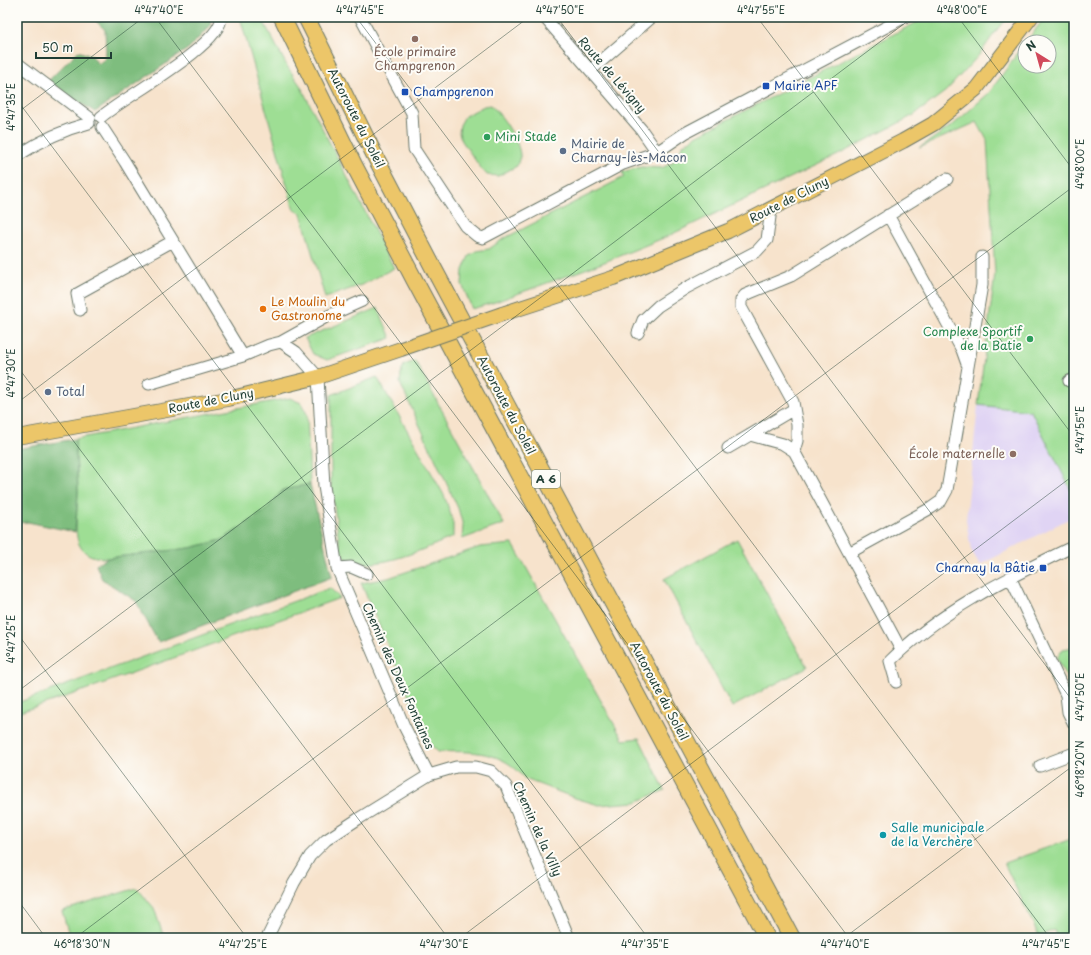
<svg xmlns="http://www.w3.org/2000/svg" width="1091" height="955" font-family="'Playpen Sans',sans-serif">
	<rect width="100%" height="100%" fill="#fdfcf7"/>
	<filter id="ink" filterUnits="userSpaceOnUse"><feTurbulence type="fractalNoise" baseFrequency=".025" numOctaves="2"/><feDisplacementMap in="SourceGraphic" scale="8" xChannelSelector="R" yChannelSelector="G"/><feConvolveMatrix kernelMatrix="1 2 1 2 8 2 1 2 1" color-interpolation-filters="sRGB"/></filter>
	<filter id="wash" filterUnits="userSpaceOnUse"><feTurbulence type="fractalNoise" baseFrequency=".012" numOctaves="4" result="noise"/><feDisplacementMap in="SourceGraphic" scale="16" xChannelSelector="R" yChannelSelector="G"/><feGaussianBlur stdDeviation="0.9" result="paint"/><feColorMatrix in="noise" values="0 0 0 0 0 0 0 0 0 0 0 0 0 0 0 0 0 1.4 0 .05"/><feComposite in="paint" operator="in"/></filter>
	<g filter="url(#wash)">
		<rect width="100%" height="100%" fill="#f7e3cc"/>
		<!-- built -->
		<path fill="#e0d4f4" d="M978,405l53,6 43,85v20l-94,49 -9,-15 -5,-30z"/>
		<!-- green -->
		<path fill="#9ede94" stroke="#5e8e64" d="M240,17h21l26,49 13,19 94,183 -30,16 -39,14 -24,-85 -7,-3z
			M927,17h83l-11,10 -20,28 -33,36 -32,24 -76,40 -172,82 -64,26 -107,39 -23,7 -10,-25 1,-14 6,-14 7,-5 13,-2 14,-10 121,-62 -2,-5 19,-5 21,1 11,-6 10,-17 13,-9z
			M1045,17h29v479l-43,-85 -53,-6 17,-131 -8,-134 -10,-18 -58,26 34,-23 36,-32 36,-50v23h24v-24h-23z
			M490,105c11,8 31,38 30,52 -1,2 -2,6 -3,9l-19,10 -11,-1 -7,-8 -18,-26 -3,-8 1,-8 5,-9 19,-10z
			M378,308l13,30 -64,22 -14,-6 -8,-16z
			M415,361l89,163 -42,15 1,-13 -5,-18 -58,-125 1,-10 3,-8z
			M377,377l67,118 9,26v16c-24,10 -76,34 -101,24 -4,-1 -7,-4 -11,-6l-10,-72v-88z
			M290,398l11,5 6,11 3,70 -27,6 -17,21 -44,29 -32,8 -82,10c-43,1 -30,-37 -30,-66 0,-17 -2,-35 -3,-53z
			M737,539l70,128 -75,40 -68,-128z
			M513,544l110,196 16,-2 26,52 -29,12 -37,3 -24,-7 -50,-19c-22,-29 -54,-28 -87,-27l-9,-9 -68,-160 27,-5 92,-31z
			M330,588l10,10 -269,97 -54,18v-10z
			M1074,647v46l-17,-35 6,-9z
			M1074,838v100h-17l-3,-8 -15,6 -35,-73z
			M137,888l17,20 10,30h-94l-8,-27z"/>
		<!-- forest -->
		<path fill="#7ebd7e" stroke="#4e7d59" d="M92,17h119l-1,9 -21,22 -94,64 -48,-30 31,-31 14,5 6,8 7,-5 1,-8 -1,-21z
			M75,439l3,53 -3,40 -47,-10 -11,1v-74z
			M310,484l22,93 -174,65 -22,-41 -34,-22 -6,-14 12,-7 82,-10 32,-8 43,-29 18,-21z"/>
	</g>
	<g filter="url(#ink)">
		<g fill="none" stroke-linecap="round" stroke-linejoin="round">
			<!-- minor casing -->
			<g stroke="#6b7769" stroke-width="13">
				<path id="minor" d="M360,17l52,96 2,36 51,77 12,10 6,2 140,-74 34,-12 28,-19 220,-116
					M544,17l97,112 16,23
					M17,63l73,55
					M591,70l61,-53
					M101,117c22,-19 122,-73 120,-100
					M102,127l23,35 118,194 26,-11 12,-3 15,10 22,25 6,109 13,82 67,158 25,49
					M17,156c23,-15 45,-26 72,-33
					M888,215l74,135 5,14
					M80,310l-3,-16 96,-53
					M638,333l5,-13 15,-14 28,-18 71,-37 10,-11 4,-31
					M281,342l45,-25 36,-16
					M1069,381l5,-2
					M149,384l94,-28
					M750,435l33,9 11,7 55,102
					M728,448l66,-39
					M794,451l3,-10v-16l-4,-23 -52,-95v-7l4,-5 46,-19 156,-97
					M337,568l14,-1 16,7
					M1010,577l56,118 2,17 6,12
					M901,650l-52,-97 82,-45 10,-7 6,-11 35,-205v-28
					M896,682l-6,-21c52,-52 118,-83 184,-115
					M1040,766l34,-13
					M267,938l27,-55 16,-27 16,-16 32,-21 71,-44 27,-8h20l15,4 15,15 63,152"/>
			</g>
			<!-- major casing -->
			<g stroke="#6b7769" stroke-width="16">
				<path id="major" d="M502,314l111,-36 115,-47 175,-90 30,-17 43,-35 55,-72
					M17,437l211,-38 90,-22 83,-28"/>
			</g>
			<!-- highway casing -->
			<g stroke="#6b7769" stroke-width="18">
				<path id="highway" d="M282,17l72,148 61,116 352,657
					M306,17l71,143 58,111 357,667"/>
			</g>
			<!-- minor -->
			<use href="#minor" stroke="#fff" stroke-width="11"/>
			<!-- major -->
			<use href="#major" stroke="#ecc669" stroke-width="14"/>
			<!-- highway -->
			<use href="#highway" stroke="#ecc669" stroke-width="16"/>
			<!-- major-bridge casing -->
			<g stroke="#6b7769" stroke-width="16" stroke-linecap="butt">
				<path id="major-bridge" d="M401,349l101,-35"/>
			</g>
			<!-- major-bridge -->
			<use href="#major-bridge" stroke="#ecc669" stroke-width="14"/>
		</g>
	</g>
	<!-- ticks -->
	<path fill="none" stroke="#1f3d34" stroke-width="1" stroke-opacity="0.45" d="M155,17l694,921M356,17l694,921M557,17l517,686M757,17l317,420M958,17l116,154M17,100l631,838M17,113l127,-96M17,366l431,572M17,403l512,-386M17,633l230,305M17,692l896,-675M17,899l29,39M75,938l999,-752M460,938l614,-463M844,938l230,-173"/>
	<!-- markers -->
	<g fill="#8d6e63" stroke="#fdfcf7" stroke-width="1.5">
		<circle cx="415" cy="39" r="4"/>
		<circle cx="1013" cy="454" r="4"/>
	</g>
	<g fill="#1a4fb4" stroke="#fdfcf7" stroke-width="1.5">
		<rect x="762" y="82" width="8" height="8" rx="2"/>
		<rect x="401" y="88" width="8" height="8" rx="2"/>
		<rect x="1039" y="564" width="8" height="8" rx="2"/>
	</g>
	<g fill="#2e9e5b" stroke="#fdfcf7" stroke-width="1.5">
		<circle cx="487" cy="137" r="4"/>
		<circle cx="1030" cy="339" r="4"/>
	</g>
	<g fill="#5c6f8a" stroke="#fdfcf7" stroke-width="1.5">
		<circle cx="563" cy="151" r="4"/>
		<circle cx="48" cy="392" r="4"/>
	</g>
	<circle fill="#e8710a" stroke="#fdfcf7" stroke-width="1.5" cx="263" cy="309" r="4"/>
	<circle fill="#0f9aa8" stroke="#fdfcf7" stroke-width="1.5" cx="883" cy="835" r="4"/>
	<g text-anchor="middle" stroke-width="4" stroke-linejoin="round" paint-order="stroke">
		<!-- shield labels -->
		<rect fill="#fdfcf7" stroke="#62766e" stroke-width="1" x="532" y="470" width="28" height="18" rx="3"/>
		<g font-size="11" font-weight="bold" fill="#1f3d34">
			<text x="546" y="483">A 6</text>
		</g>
		<!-- education labels -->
		<g font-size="12" fill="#785e54" stroke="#fdfcf7">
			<text x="415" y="56">École primaire<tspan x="415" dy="14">Champgrenon</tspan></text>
			<text x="1005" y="458" text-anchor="end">École maternelle</text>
		</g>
		<!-- street labels -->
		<g font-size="12" fill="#1f3d34" stroke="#fdfcf7">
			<text transform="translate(612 75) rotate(49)" y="4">Route de Lévigny</text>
			<text transform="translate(356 118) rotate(63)" y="4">Autoroute du Soleil</text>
			<text transform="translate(789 200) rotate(-27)" y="4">Route de Cluny</text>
			<text transform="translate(211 401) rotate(-11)" y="4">Route de Cluny</text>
			<text transform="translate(506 405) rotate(62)" y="4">Autoroute du Soleil</text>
			<text transform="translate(398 676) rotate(66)" y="4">Chemin des Deux Fontaines</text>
			<text transform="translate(659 691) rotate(62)" y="4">Autoroute du Soleil</text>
			<text transform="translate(537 829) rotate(66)" y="4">Chemin de la Villy</text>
		</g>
		<!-- transit labels -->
		<g font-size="12" fill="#164399" stroke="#fdfcf7" text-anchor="start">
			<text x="774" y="90">Mairie APF</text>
			<text x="413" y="96">Champgrenon</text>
			<text x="1035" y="572" text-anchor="end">Charnay la Bâtie</text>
		</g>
		<!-- leisure labels -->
		<g font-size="12" fill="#27864d" stroke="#fdfcf7" text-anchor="start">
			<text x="495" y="141">Mini Stade</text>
			<text x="1022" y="336" text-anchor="end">Complexe Sportif<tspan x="1022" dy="14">de la Batie</tspan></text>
		</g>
		<!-- service labels -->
		<g font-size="12" fill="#4e5e75" stroke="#fdfcf7" text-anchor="start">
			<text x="571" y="148">Mairie de<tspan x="571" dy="14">Charnay-lès-Mâcon</tspan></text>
			<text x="56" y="396">Total</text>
		</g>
		<!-- food labels -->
		<g font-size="12" fill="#c56008" stroke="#fdfcf7" text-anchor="start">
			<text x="271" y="306">Le Moulin du<tspan x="271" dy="14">Gastronome</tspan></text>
		</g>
		<!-- culture labels -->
		<g font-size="12" fill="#0d838f" stroke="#fdfcf7" text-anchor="start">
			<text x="891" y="832">Salle municipale<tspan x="891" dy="14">de la Verchère</tspan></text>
		</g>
	</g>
	<!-- margin -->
	<rect width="1091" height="955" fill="none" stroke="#fdfcf7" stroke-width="44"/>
	<!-- north arrow -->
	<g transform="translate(1037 54) rotate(323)"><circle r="19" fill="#fdfcf7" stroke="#a4b0a9"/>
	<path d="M0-3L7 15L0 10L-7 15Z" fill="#d1495b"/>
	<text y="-6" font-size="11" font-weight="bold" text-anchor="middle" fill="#1f3d34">N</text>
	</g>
	<!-- scale -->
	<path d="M36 52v6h75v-6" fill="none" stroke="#1f3d34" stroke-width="2"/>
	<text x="42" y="52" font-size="12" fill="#1f3d34" stroke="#fdfcf7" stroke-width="3" paint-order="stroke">50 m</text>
	<rect x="22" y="22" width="1047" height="911" fill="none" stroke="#1f3d34" stroke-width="1.5"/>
	<g font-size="10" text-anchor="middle" fill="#1f3d34">
		<text x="159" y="14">4°47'40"E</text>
		<text x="360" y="14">4°47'45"E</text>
		<text x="560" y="14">4°47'50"E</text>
		<text x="761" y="14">4°47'55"E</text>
		<text x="962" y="14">4°48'00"E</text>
		<text transform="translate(11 107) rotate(-90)" y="4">4°47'35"E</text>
		<text transform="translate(1080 164) rotate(-90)" y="4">4°48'00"E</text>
		<text transform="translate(11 373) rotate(-90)" y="4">4°47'30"E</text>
		<text transform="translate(1080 430) rotate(-90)" y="4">4°47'55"E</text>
		<text transform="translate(11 639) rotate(-90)" y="4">4°47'25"E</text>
		<text transform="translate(1080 697) rotate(-90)" y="4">4°47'50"E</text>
		<text transform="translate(1080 769) rotate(-90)" y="4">46°18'20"N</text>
		<text x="82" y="948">46°18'30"N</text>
		<text x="243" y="948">4°47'25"E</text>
		<text x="444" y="948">4°47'30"E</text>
		<text x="645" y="948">4°47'35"E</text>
		<text x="845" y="948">4°47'40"E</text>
		<text x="1046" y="948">4°47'45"E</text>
	</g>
</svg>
